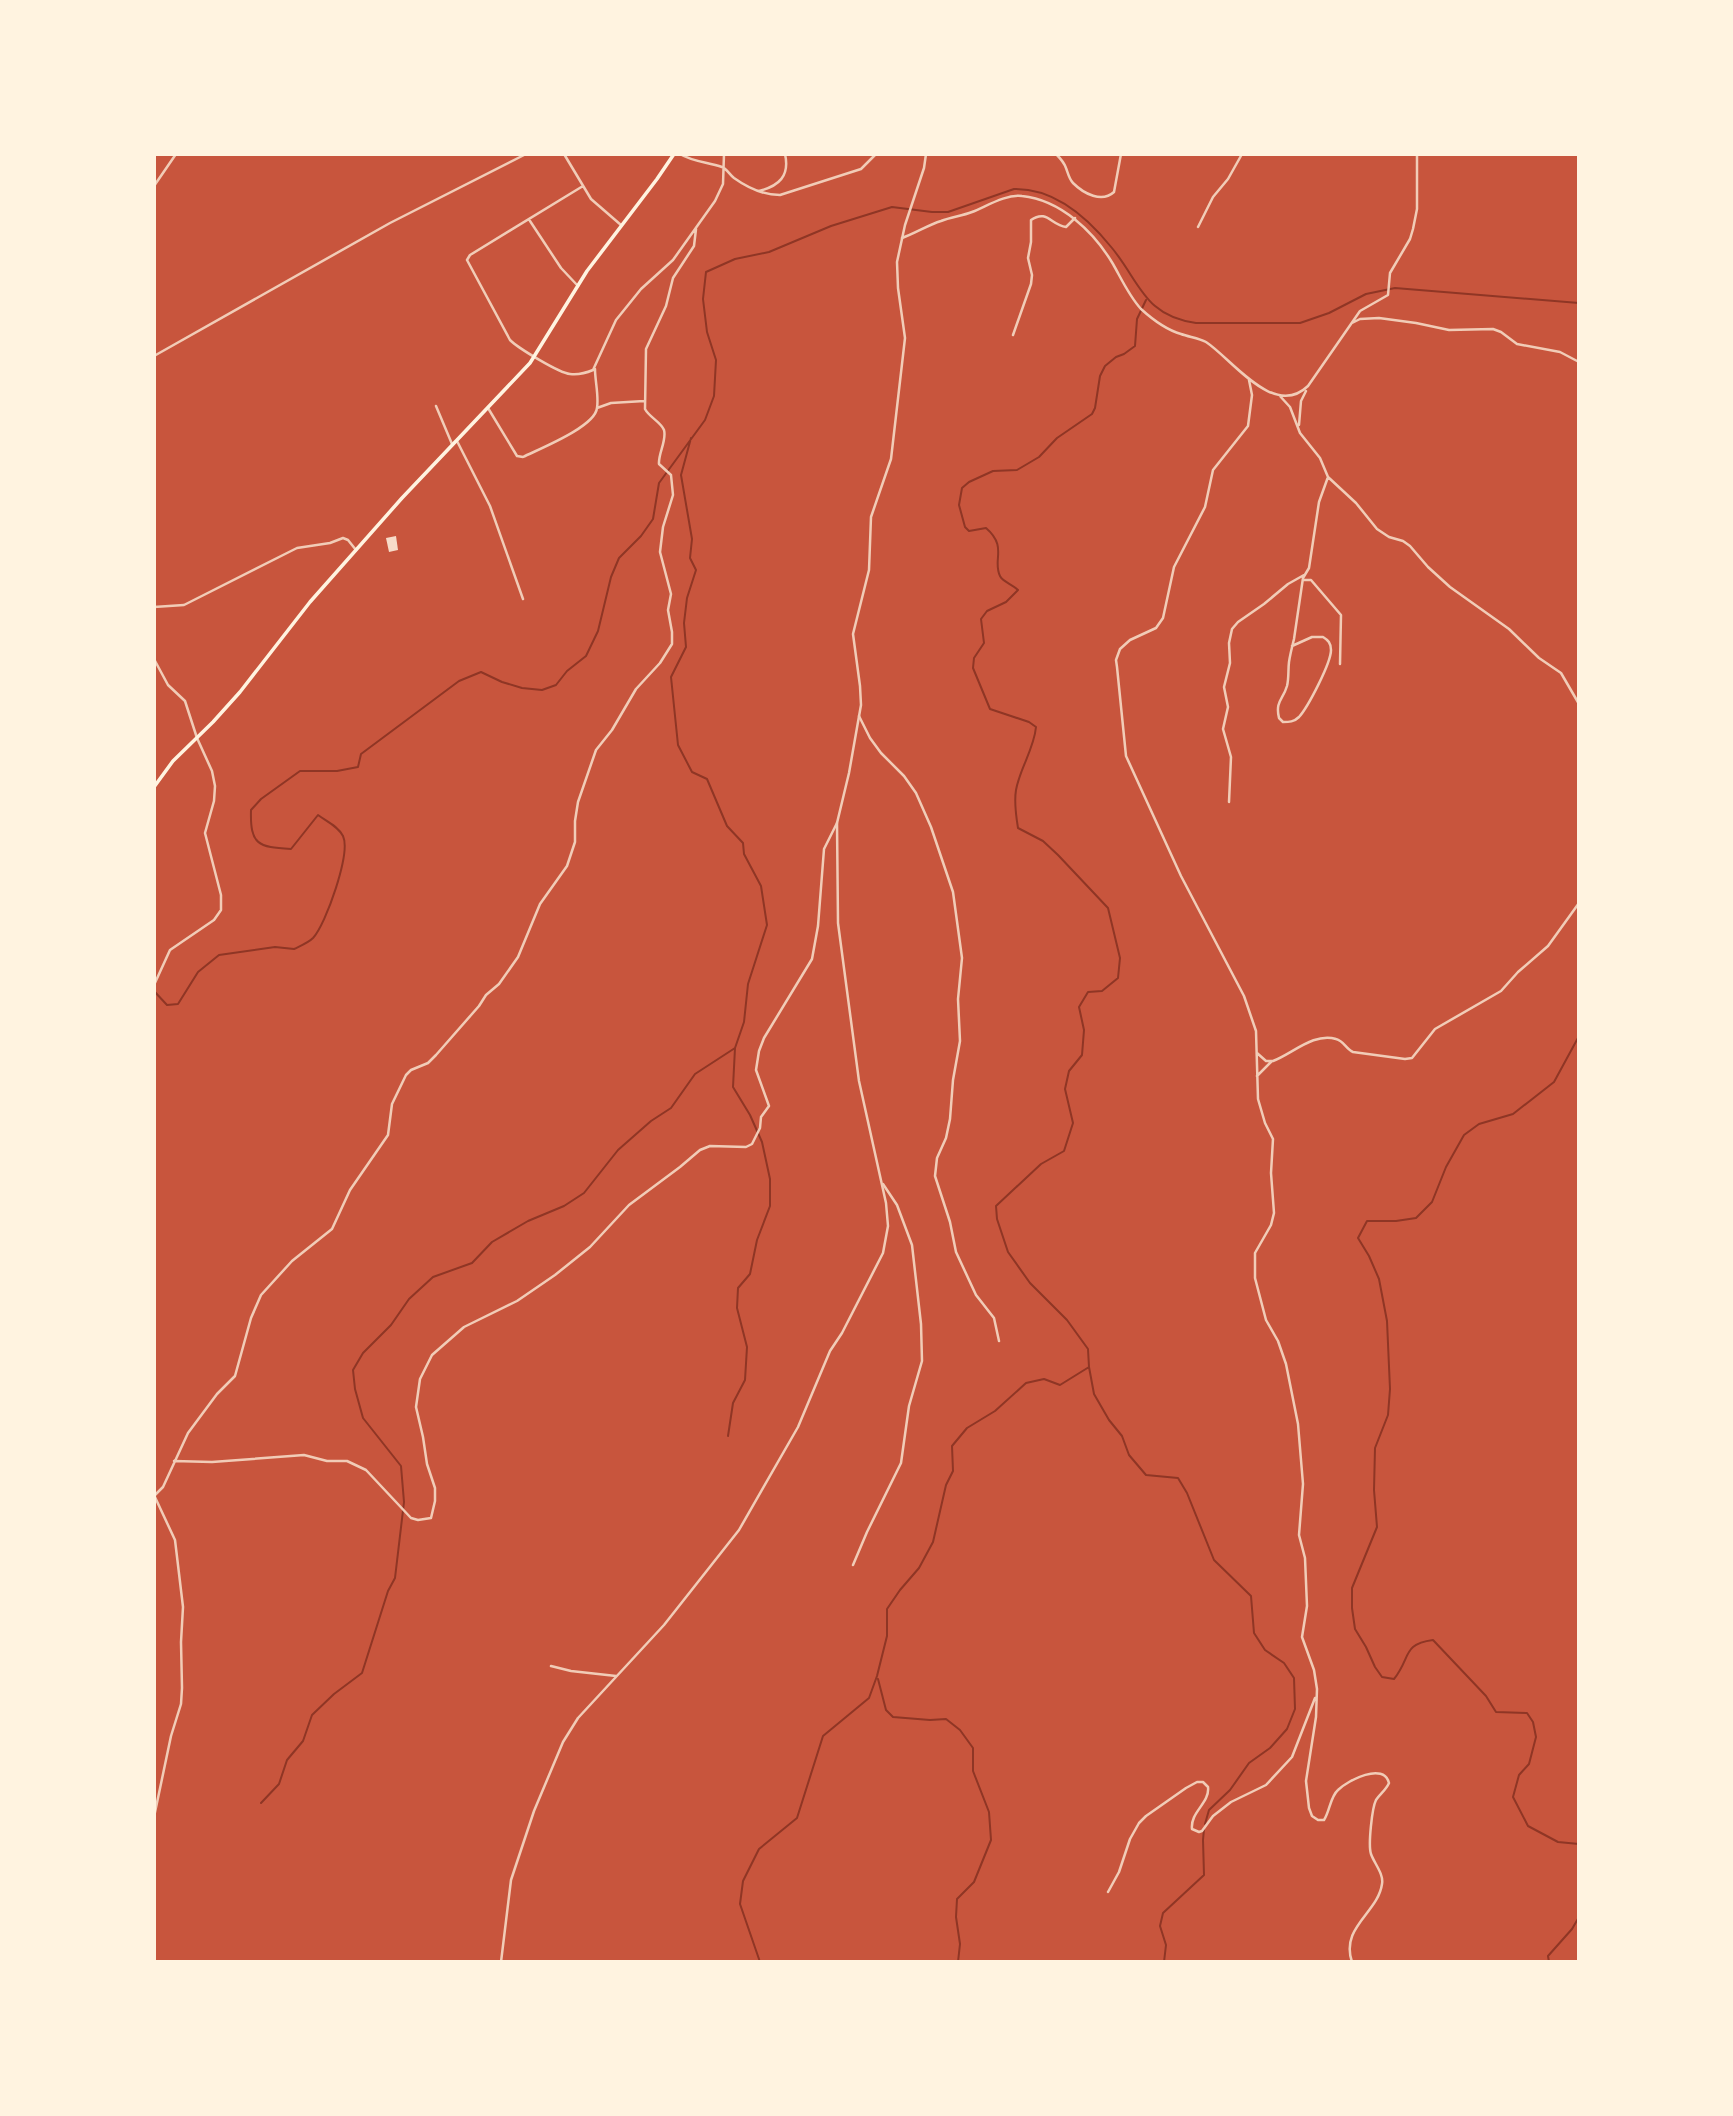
<svg xmlns="http://www.w3.org/2000/svg" width="1733" height="2116" font-family="'Work Sans',sans-serif">
	<rect width="100%" height="100%" fill="#c8553d"/>
	<g fill="none" stroke-linecap="round" stroke-linejoin="round">
		<!-- stream -->
		<path stroke="#8f3625" stroke-width="2" d="M1146,300l-9,19 -2,27 -11,8 -8,3 -11,9 -5,10 -5,32 -3,6 -35,24 -18,19 -22,13 -24,1 -24,11 -7,6 -3,17 6,22 4,4 17,-3c22,19 6,32 14,48 3,6 12,8 18,14l-12,12 -19,9 -6,8 3,24 -10,15 -1,10 17,41 39,13 7,5c-2,22 -16,41 -20,63 -2,12 0,26 2,38l25,13 15,14 50,53 12,50 -2,20 -16,13 -14,1 -9,15 5,23 -2,25 -13,16 -4,18 8,34 -9,28 -23,13 -45,42 1,13 11,33 22,31 37,37 21,29 1,18 5,27 15,26 13,16 7,19 17,20 32,3 9,15 27,67 37,36 3,37 11,17 19,13 10,15 1,31 -8,20 -17,19 -21,15 -19,27 -21,20 -4,14
			M154,991l13,14 11,-1 20,-32 21,-17 56,-8 19,2c6,-3 14,-6 19,-11 13,-14 38,-85 30,-102 -5,-10 -17,-15 -25,-21l-27,34c-33,-2 -41,-4 -40,-39l10,-11 39,-28h37l21,-4 3,-13 98,-73 22,-9 21,10 20,6 20,2 14,-5 11,-14 19,-15 12,-25 13,-54 8,-19 22,-22 12,-17 6,-36 46,-63 9,-24 2,-36 -9,-28 -4,-33 3,-27 29,-13 34,-7 62,-26 61,-19 40,5h16l66,-23c40,-1 74,29 98,59 28,34 32,68 84,75h104l29,-10 37,-19 29,-6 184,15
			M1579,1036l-25,46 -41,32 -34,10 -15,11 -18,32 -14,35 -16,16 -20,3h-29l-9,17 11,18 10,23 8,42 3,68 -2,26 -13,33 -1,42 3,37 -25,61v20l3,21 11,18 9,20 7,10 12,2c17,-21 8,-35 39,-39l53,56 10,16 31,1 6,9 3,15 -7,27 -10,11 -6,22 15,29 30,16 21,2
			M728,1436l5,-33 12,-23 2,-33 -10,-39 1,-20 12,-14 7,-34 13,-34v-27l-8,-37 -12,-27 -17,-28 2,-39
			M878,1679l8,31 7,7 37,3 16,-1 14,11 13,18v23l16,41 2,28 -17,42 -17,17 -1,18 4,27 -2,18
			M261,1803l18,-19 8,-24 16,-19 9,-26 22,-21 28,-21 26,-82 7,-13 9,-76 -3,-36 -38,-48 -8,-29 -2,-19 10,-17 28,-28 18,-26 24,-22 39,-14 20,-21 36,-21 36,-15 20,-13 34,-43 33,-29 20,-13 24,-34 40,-26 9,-26 4,-38 19,-59 -6,-39 -17,-32 -1,-11 -16,-17 -20,-47 -15,-7 -14,-27 -7,-68 15,-30 -2,-24 3,-25 9,-28 -6,-12 2,-19 -11,-64 10,-37
			M760,1962l-20,-58 3,-23 16,-32 38,-31 26,-82 46,-38 8,-22 10,-40v-27l13,-19 19,-22 14,-26 13,-57 7,-14 -1,-25 15,-18 28,-17 31,-28 18,-4 16,6 29,-18
			M1164,1962l2,-17 -6,-19 3,-13 41,-38 -1,-35 1,-11
			M1549,1962l-1,-6 24,-27 7,-12"/>
	</g>
	<!-- building -->
	<path fill="#f7dbc8" d="M396,536l2,14 -9,2 -3,-14z"/>
	<g fill="none" stroke-linecap="round" stroke-linejoin="round">
		<!-- minor -->
		<path stroke="#f1ccb7" stroke-width="2.5" d="M564,154l27,45 30,26
			M680,154c13,8 28,8 42,13 5,2 7,7 12,11 14,10 29,17 46,17l81,-26 15,-15
			M1056,154c4,4 8,8 10,14 2,5 3,11 7,15 11,11 29,20 41,9l7,-38
			M154,186l22,-32
			M583,186l-113,69 -3,5 43,80c8,8 49,33 60,34 8,1 16,-1 23,-4l23,-50 25,-31 32,-29 42,-59 8,-17 1,-30
			M759,191c20,-5 31,-15 26,-37
			M530,221l31,47 17,18
			M1198,227l15,-30 15,-18 14,-25
			M902,238c14,-5 26,-13 39,-17 10,-4 21,-5 31,-9 15,-6 34,-18 50,-16 39,4 72,36 91,68 8,14 16,32 28,45 11,10 26,21 40,25 8,3 18,4 25,8 26,17 68,77 102,44l52,-75 28,-16 2,-22 20,-34 3,-10 4,-20v-55
			M1352,323l8,-4 19,-1 37,5 33,7 44,-1 8,3 16,12 43,8 19,10
			M1013,335l18,-51 1,-9 -4,-17 3,-16v-22c16,-11 20,5 35,7l9,-9
			M1249,380l3,15 -4,31 -35,44 -8,37 -31,60 -11,51 -7,10 -26,12 -10,9 -4,11 1,7 9,89 55,120 63,120 12,35 2,68 7,24 8,16 -2,34 3,40 -3,12 -16,28v25l11,42 12,21 8,23 12,60 5,60 -4,51 6,23 2,48 -5,31 12,33 3,19 -1,28 -10,64 3,27 3,8 6,4h6c6,-9 6,-23 14,-30 10,-10 46,-28 51,-7 -3,7 -9,11 -13,17 -4,8 -8,45 -5,54 3,9 13,20 11,30 -4,29 -42,43 -30,78
			M1279,395l11,12 10,26 20,25 8,19 28,26 21,26 12,8 14,4 7,5 18,21 22,20 59,42 30,29 22,15 18,31
			M436,406l16,38
			M488,408l29,48 6,1c16,-8 72,-30 74,-49 2,-12 -2,-27 -2,-39
			M597,408l14,-5 33,-2
			M1299,425l2,-24 5,-10
			M457,441l33,65 33,93
			M1303,580h8l30,35 -1,49
			M154,607l30,-2 113,-57 33,-5 13,-5 5,2 8,10
			M1292,646l20,-9h11c5,3 8,6 8,13 0,13 -23,57 -32,67 -5,5 -10,5 -16,5l-4,-4c-4,-17 4,-18 8,-32 2,-8 1,-16 2,-24 1,-7 3,-15 5,-23l9,-61 6,-10 10,-66 9,-25
			M154,659l14,26 17,16 12,37 15,33 3,15 -1,15 -9,32 16,62v15l-7,10 -44,30 -16,35
			M859,716l11,22 11,15 23,23 12,17 15,34 22,65 9,66 -4,41 2,42 -7,39 -3,39 -4,19 -9,20 -2,18 15,46 6,30 20,43 18,23 5,23
			M1229,802l2,-45 -8,-28 5,-22 -4,-20 6,-24 -1,-20 3,-14 6,-7 26,-18 24,-20 16,-9
			M1257,1053l9,8h7c19,-7 41,-29 63,-22 8,2 10,10 17,13l52,7 7,-1 23,-29 66,-38 17,-19 30,-26 31,-43
			M1257,1076l15,-15
			M174,1461l38,1 92,-7 23,6h20l19,9 45,48 7,2 13,-2 4,-17v-13l-8,-24 -4,-27 -7,-30 4,-28 12,-24 32,-28 53,-26 38,-26 35,-28 39,-42 51,-38 20,-17 10,-4 36,1 6,-3 8,-16 1,-11 8,-11 -13,-36 3,-19 5,-13 48,-79 6,-33 6,-77 13,-26
			M154,1495l21,45 8,67 -2,35 1,46 -1,16 -10,32 -17,81
			M154,1496l9,-9 25,-54 29,-39 18,-18 16,-58 10,-23 31,-34 40,-32 18,-39 38,-55 4,-31 14,-29 5,-5 17,-7 8,-8 43,-49 7,-11 13,-11 19,-27 22,-53 27,-38 8,-24v-21l3,-19 18,-52 16,-20 24,-41 24,-26 12,-19v-12l-4,-22 3,-16 -11,-42 3,-25 10,-32 -2,-20 -12,-11c-1,-10 8,-24 5,-34 -3,-8 -15,-13 -19,-21l1,-60 20,-43 7,-28 21,-32 2,-17
			M853,1565l14,-33 34,-69 8,-57 13,-45 -1,-37 -9,-79 -15,-40 -14,-21
			M551,1666l20,5 45,5
			M1108,1892l11,-20 11,-33 9,-16 7,-7 40,-28 11,-6h6l5,5c2,16 -18,25 -16,42l7,3 3,-1 11,-15 18,-14 35,-17 26,-28 23,-59"/>
		<!-- tertiary -->
		<path stroke="#f1ccb7" stroke-width="2.5" d="M154,356l236,-133 136,-69
			M501,1962l10,-82 23,-69 29,-69 15,-24 86,-93 75,-95 59,-103 32,-76 12,-18 41,-80 5,-27 -2,-23 -27,-122 -21,-158 -1,-100 12,-50 12,-68 -1,-19 -7,-52 16,-64 2,-53 20,-58 11,-95 3,-26 -7,-50 -1,-26 8,-37 19,-57 2,-14"/>
		<!-- secondary -->
		<path stroke="#fff3e0" stroke-width="3.5" d="M154,787l19,-26 40,-39 27,-30 70,-90 92,-104 128,-135 57,-92 70,-92 17,-25"/>
	</g>
	<!-- border -->
	<rect width="1733" height="2116" fill="none" stroke="#fff3e0" stroke-width="312"/>
</svg>
